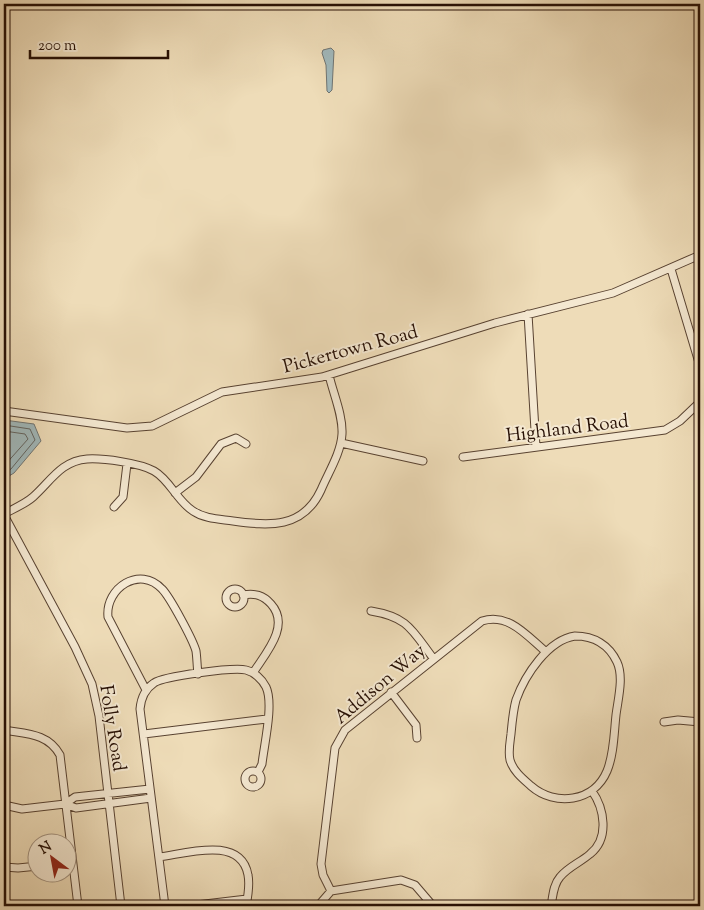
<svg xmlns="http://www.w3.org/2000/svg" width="704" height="910" font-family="'Sorts Mill Goudy',serif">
	<rect width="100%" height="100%" fill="#eedcb8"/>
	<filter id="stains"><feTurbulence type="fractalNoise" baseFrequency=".004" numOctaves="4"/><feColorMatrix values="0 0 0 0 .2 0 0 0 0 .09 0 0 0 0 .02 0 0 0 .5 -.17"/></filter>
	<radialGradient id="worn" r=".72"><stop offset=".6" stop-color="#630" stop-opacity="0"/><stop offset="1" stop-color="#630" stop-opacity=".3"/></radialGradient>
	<!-- water -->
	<path fill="#a0b8bb" stroke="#6f7472" d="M331,48l3,3 -2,39 -3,3 -2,-2 -1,-26 -4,-12 1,-3z
		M4,420l30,4 7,17 -27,32 -10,6z"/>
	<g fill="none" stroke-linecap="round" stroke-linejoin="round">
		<!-- shore -->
		<path stroke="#636460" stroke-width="1" d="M4,425l26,4 5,11 -24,29 -7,4
			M4,431l21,3 3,5 -24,27"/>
		<!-- minor casing -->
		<g stroke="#584231" stroke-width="9">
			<path id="minor" d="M671,269l29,97
				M528,314l8,133
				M4,411l123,17 25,-2 70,-34 100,-15 173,-54 118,-30 87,-38
				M341,443l82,18
				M463,457l202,-27 15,-9 20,-19
				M175,493l21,-16 25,-33 15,-6 10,6
				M114,507l9,-10 4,-33
				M4,514c9,-5 21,-10 29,-17 18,-16 28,-36 54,-38 16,-1 53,4 67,12 16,9 23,30 39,40 12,8 26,8 40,10 36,5 70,8 88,-31 7,-17 20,-37 21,-56 1,-19 -9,-41 -13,-59
				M4,515l71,132 17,37 7,32 22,190
				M226 598a9 9 0 1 1 18 0a9 9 0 1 1-18 0Z
				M243,595c12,-2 20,0 28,9 20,22 -6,50 -18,69
				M371,611c37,6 41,19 62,47
				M575,636c19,0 34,9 42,26 7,15 1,37 -1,53 -2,18 -2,39 -9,56 -13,31 -52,36 -76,15 -8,-7 -18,-15 -21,-26 -2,-8 0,-18 1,-26 1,-11 2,-23 5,-34 9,-25 32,-60 59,-64z
				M146,690l-38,-73c-3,-29 32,-52 54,-28 8,8 31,51 34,62 1,7 1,15 2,23
				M391,692l25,33 1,13
				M664,722l14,-2 22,2
				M4,730c22,4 44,3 56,25l18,151
				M144,734l123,-15
				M245 779a8 8 0 1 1 16 0a8 8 0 1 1-16 0Z
				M65,804l10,-7 75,-8
				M4,805l18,4 43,-5 11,4 75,-10
				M159,857c26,-3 82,-22 89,18 2,10 0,21 -2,31
				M4,867l14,1 20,-2
				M331,891l-8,-16 -2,-11 14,-116 10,-18 137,-109c27,-8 44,14 63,30
				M165,906l-25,-197c1,-11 5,-20 14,-26 10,-7 80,-16 92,-13 8,2 16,9 20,17 8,17 -2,58 -4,77l-4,8
				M188,906l59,-7
				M318,906l13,-15 70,-11 14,5 18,21
				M551,906c2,-10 2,-21 9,-29 8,-10 21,-15 30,-23 20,-16 14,-46 2,-63"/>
		</g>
		<!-- minor -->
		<use href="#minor" stroke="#f4e8d1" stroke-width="7"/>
	</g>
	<g text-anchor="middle" stroke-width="4" stroke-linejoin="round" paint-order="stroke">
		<!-- street labels -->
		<g font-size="19" fill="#260f04" stroke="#f4e8d1">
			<text transform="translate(350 348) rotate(-15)" y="7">Pickertown Road</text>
			<text transform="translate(567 427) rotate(-7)" y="7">Highland Road</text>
			<text transform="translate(379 683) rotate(-40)" y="7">Addison Way</text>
			<text transform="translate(114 728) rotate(81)" y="7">Folly Road</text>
		</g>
	</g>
	<!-- margin -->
	<rect width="704" height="910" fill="none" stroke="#eedcb8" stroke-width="20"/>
	<rect x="5" y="5" width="694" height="900" fill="none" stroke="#260f04" stroke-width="2.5"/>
	<rect x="10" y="10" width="684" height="890" fill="none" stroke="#260f04"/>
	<!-- north arrow -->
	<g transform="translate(52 858) rotate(328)"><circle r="24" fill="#f4e8d1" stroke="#a2917f"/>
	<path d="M0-4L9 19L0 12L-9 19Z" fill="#8f2418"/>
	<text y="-8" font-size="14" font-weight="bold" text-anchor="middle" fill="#260f04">N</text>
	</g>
	<!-- scale -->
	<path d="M30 50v8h138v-8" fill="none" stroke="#260f04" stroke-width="2.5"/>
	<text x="38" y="50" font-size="15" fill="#260f04" stroke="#f4e8d1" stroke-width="4" paint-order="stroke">200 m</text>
	<rect width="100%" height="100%" filter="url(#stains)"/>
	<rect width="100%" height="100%" fill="url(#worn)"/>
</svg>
